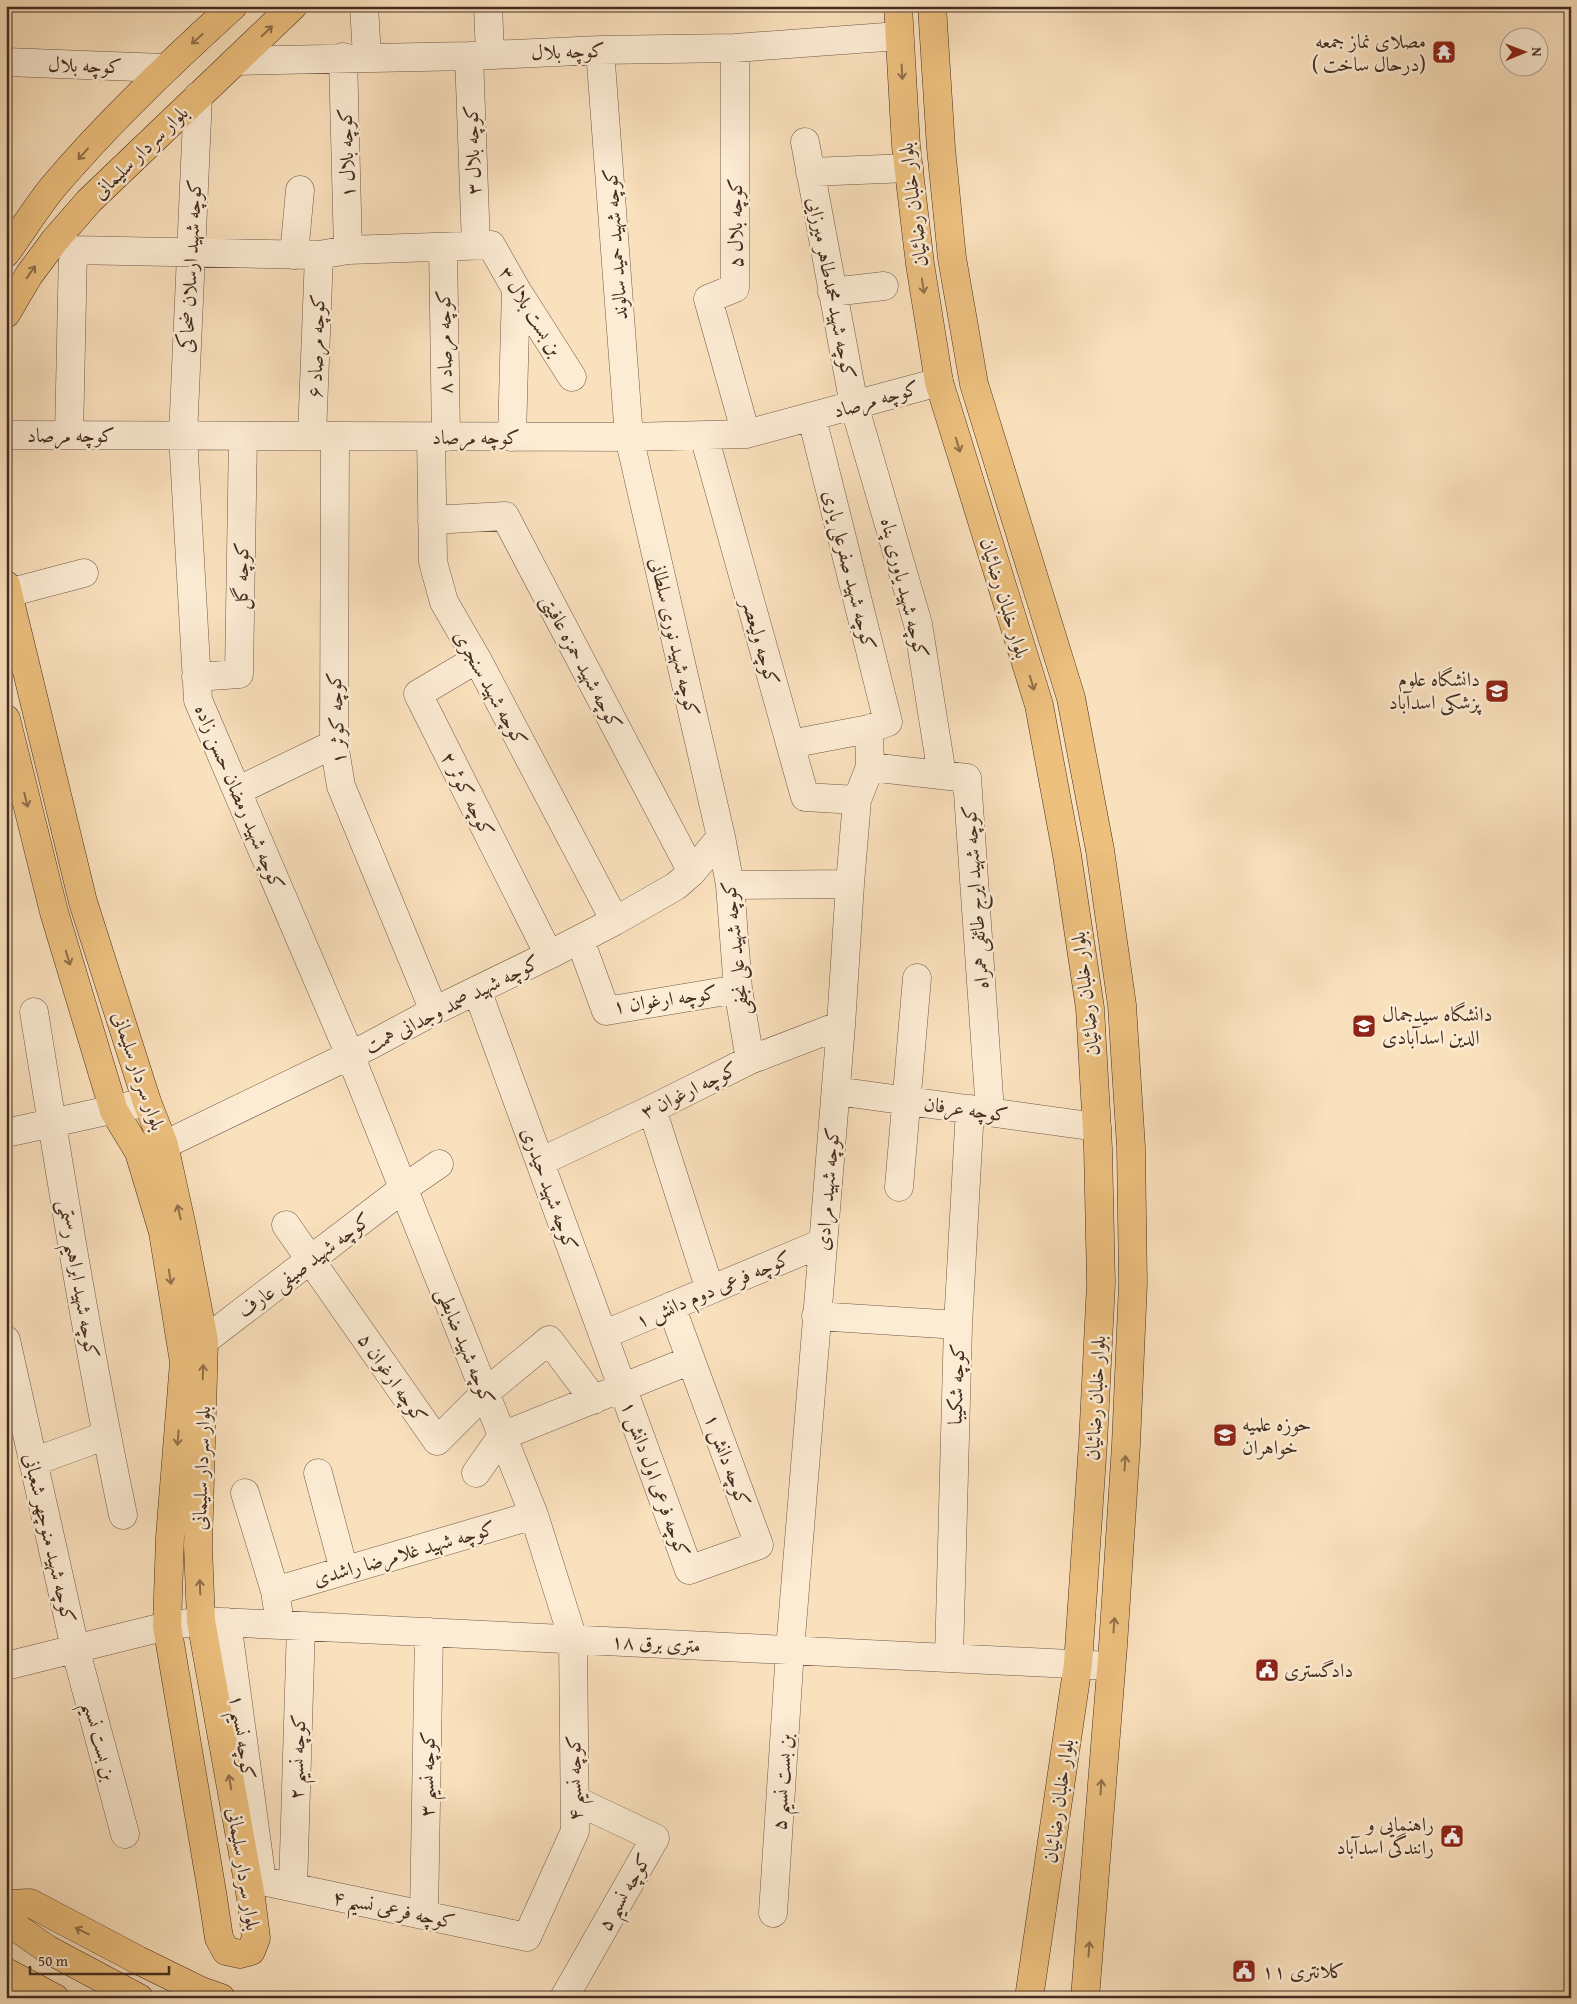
<svg xmlns="http://www.w3.org/2000/svg" width="1577" height="2004" font-family="'Gentium Book Plus',Amiri,serif">
	<rect width="100%" height="100%" fill="#fae1bd"/>
	<filter id="stains"><feTurbulence type="fractalNoise" baseFrequency=".004" numOctaves="4"/><feColorMatrix values="0 0 0 0 .2 0 0 0 0 .09 0 0 0 0 .02 0 0 0 .5 -.17"/></filter>
	<radialGradient id="worn" r=".72"><stop offset=".6" stop-color="#630" stop-opacity="0"/><stop offset="1" stop-color="#630" stop-opacity=".3"/></radialGradient>
	<g fill="none" stroke-linecap="round" stroke-linejoin="round">
		<!-- minor casing -->
		<g stroke="#725948" stroke-width="29">
			<path id="minor" d="M364,6l3,51
				M488,6l2,49
				M735,48v240l-27,11 38,135
				M600,50l29,387 92,400 9,48 8,104 12,71
				M469,56l7,189
				M343,57l5,193
				M236,61l233,-5 131,-6 135,-2 164,-12
				M6,62l158,6
				M198,96l-15,340 15,264 152,355 184,460 39,124 2,192 -48,106 -265,-56 -35,-259
				M805,142l49,263 64,219 24,151
				M810,172l99,-4
				M55,240l18,10 246,5 29,-5 143,-5 25,44 56,88
				M443,247l3,190
				M294,255l6,-65
				M832,292l52,-6
				M6,435l623,2 117,-3 193,-52
				M69,435l4,-185
				M312,436l7,-181
				M335,436l-1,308 7,42 93,225
				M704,436l101,361 52,3
				M431,437l2,125 11,40 33,57 138,262
				M512,437l4,-148
				M432,520l73,-4 187,356
				M8,593l76,-20
				M477,659l-59,35 131,261
				M196,677l43,-3 4,-238
				M790,744l79,-15 19,-7 -76,-304
				M870,767l97,11 23,334
				M237,791l97,-47
				M730,885l120,-1
				M580,940l26,71 132,-22
				M477,990l212,580 70,-25 -88,-239
				M34,1012c27,168 54,336 89,503
				M836,1091l261,36
				M652,1109l58,181
				M6,1133l141,-31
				M164,1145l205,-99 65,-35 115,-56 66,-34 61,-35 16,-14 29,-35
				M540,1162l112,-53 98,-49 91,-35
				M899,1187l18,-209
				M286,1225l151,216 48,-48 64,-53 45,60
				M816,1316l142,9
				M603,1335l219,-92
				M6,1340l69,308 50,186
				M204,1341l200,-153 35,-24
				M33,1462l74,-27
				M318,1473l26,97
				M476,1473l26,-37 189,-76
				M245,1493l30,98 3,19
				M275,1591l259,-76
				M949,1658l9,-333 12,-216
				M6,1666l161,-40 34,-5 909,45
				M293,1887l8,-261
				M773,1913l17,-263 51,-625 9,-141 7,-84 13,-33 -1,-38
				M424,1915l5,-283
				M564,1998l91,-160 -80,-38"/>
		</g>
		<!-- major casing -->
		<g stroke="#442c21" stroke-width="29">
			<path id="major" d="M898,6l8,140 14,118 19,118 100,323 28,150 23,153 8,140 3,135 -8,160 -15,221 -49,334
				M932,6l9,142 11,110 22,126 97,314 29,152 22,155 9,142 2,136 -7,162 -13,201 -28,352
				M6,253c16,-22 30,-45 47,-66 55,-65 117,-124 180,-181
				M6,314l23,-39 26,-35 34,-39 204,-195
				M6,585l77,317 64,200 17,43 18,82 22,114 -6,205 3,75 50,277 5,40 -5,13 -11,3 -14,-3 -7,-13 -7,-46 -45,-266 3,-89 14,-175 -21,-130 -24,-80 -25,-41 -60,-199 -48,-193
				M6,1904l24,-1 108,57 63,31 20,7
				M6,1920l41,29 92,49
				M6,1972l49,26"/>
		</g>
		<!-- minor -->
		<use href="#minor" stroke="#fcecd4" stroke-width="28"/>
		<!-- major -->
		<use href="#major" stroke="#edc07e" stroke-width="28"/>
	</g>
	<!-- one-way arrows -->
	<defs><path id="oneway-shaft" d="M-6 0H5M1.5-3L5.5 0L1.5 3" fill="none" stroke-width="1.6" stroke-linecap="round" stroke-linejoin="round" transform="scale(1.25)"/></defs>
	<g stroke="#906f4b">
		<use href="#oneway-shaft" transform="translate(267 31) rotate(-44)"/>
		<use href="#oneway-shaft" transform="translate(197 39) rotate(138)"/>
		<use href="#oneway-shaft" transform="translate(902 72) rotate(87)"/>
		<use href="#oneway-shaft" transform="translate(83 154) rotate(132)"/>
		<use href="#oneway-shaft" transform="translate(31 272) rotate(-55)"/>
		<use href="#oneway-shaft" transform="translate(923 286) rotate(81)"/>
		<use href="#oneway-shaft" transform="translate(958 445) rotate(73)"/>
		<use href="#oneway-shaft" transform="translate(1032 683) rotate(73)"/>
		<use href="#oneway-shaft" transform="translate(26 800) rotate(76)"/>
		<use href="#oneway-shaft" transform="translate(68 958) rotate(73)"/>
		<use href="#oneway-shaft" transform="translate(179 1212) rotate(-103)"/>
		<use href="#oneway-shaft" transform="translate(170 1277) rotate(81)"/>
		<use href="#oneway-shaft" transform="translate(203 1372) rotate(-88)"/>
		<use href="#oneway-shaft" transform="translate(178 1438) rotate(95)"/>
		<use href="#oneway-shaft" transform="translate(1125 1463) rotate(-86)"/>
		<use href="#oneway-shaft" transform="translate(200 1587) rotate(-92)"/>
		<use href="#oneway-shaft" transform="translate(1114 1625) rotate(-86)"/>
		<use href="#oneway-shaft" transform="translate(230 1782) rotate(-100)"/>
		<use href="#oneway-shaft" transform="translate(1101 1787) rotate(-86)"/>
		<use href="#oneway-shaft" transform="translate(82 1931) rotate(-153)"/>
		<use href="#oneway-shaft" transform="translate(1089 1949) rotate(-86)"/>
	</g>
	<!-- icons -->
	<defs>
		<g id="temple-square" transform="scale(1.25)"><rect x="-9" y="-9" width="18" height="18" rx="4" fill="#8f2418" stroke="#fcecd4"/><path d="M0-6L5-2H3V0L6.5 2.5H4V6H1.5V3h-3V6H-4V2.5H-6.5L-3 0V-2H-5Z" fill="#fff"/></g>
		<g id="university-square" transform="scale(1.25)"><rect x="-9" y="-9" width="18" height="18" rx="4" fill="#8f2418" stroke="#fcecd4"/><path d="M0-5L7-2L0 1L-7-2ZM-4 1L0 2.5L4 1V4Q0 6-4 4Z" fill="#fff"/></g>
		<g id="civic-square" transform="scale(1.25)"><rect x="-9" y="-9" width="18" height="18" rx="4" fill="#8f2418" stroke="#fcecd4"/><path d="M-.6-6.5H3V-4.5H.6V-3L4-1V1h2V6H-6V1h2V-1L-.6-3ZM-1.2 2.5V6h2.4V2.5Z" fill="#fff"/></g>
	</defs>
	<g fill-rule="evenodd">
		<use href="#temple-square" x="1444" y="52"/>
		<use href="#university-square" x="1497" y="691"/>
		<use href="#university-square" x="1364" y="1026"/>
		<use href="#university-square" x="1225" y="1435"/>
		<use href="#civic-square" x="1267" y="1670"/>
		<use href="#civic-square" x="1452" y="1836"/>
		<use href="#civic-square" x="1244" y="1971"/>
	</g>
	<g text-anchor="middle" stroke-width="5" stroke-linejoin="round" paint-order="stroke">
		<!-- poi labels -->
		<g font-size="20" fill="#442c21" stroke="#fcecd4" text-anchor="start">
			<text x="1426" y="48" text-anchor="end">مصلای نماز جمعه<tspan x="1426" dy="23">( درحال ساخت)</tspan></text>
			<text x="1480" y="686" text-anchor="end">دانشگاه علوم<tspan x="1480" dy="23">پزشکی اسدآباد</tspan></text>
			<text x="1382" y="1021">دانشگاه سیدجمال<tspan x="1382" dy="23">الدین اسدآبادی</tspan></text>
			<text x="1242" y="1431">حوزه علمیه<tspan x="1242" dy="23">خواهران</tspan></text>
			<text x="1284" y="1677">دادگستری</text>
			<text x="1434" y="1831" text-anchor="end">راهنمایی و<tspan x="1434" dy="23">رانندگی اسدآباد</tspan></text>
			<text x="1262" y="1978">کلانتری ۱۱</text>
		</g>
		<!-- street labels -->
		<g font-size="20" fill="#442c21" stroke="#fcecd4">
			<text transform="translate(568 51) rotate(-2)" y="7">کوچه بلال</text>
			<text transform="translate(85 65) rotate(2)" y="7">کوچه بلال</text>
			<text transform="translate(472 150) rotate(-92)" y="7">کوچه بلال ۳</text>
			<text transform="translate(140 152) rotate(-44)" y="7">بلوار سردار سلیمانی</text>
			<text transform="translate(346 153) rotate(-92)" y="7">کوچه بلال ۱</text>
			<text transform="translate(913 205) rotate(-97)" y="7">بلوار خلبان رضائیان</text>
			<text transform="translate(735 223) rotate(-90)" y="7">کوچه بلال ۵</text>
			<text transform="translate(615 244) rotate(-94)" y="7">کوچه شهید حمید سالوند</text>
			<text transform="translate(190 266) rotate(-87)" y="7">کوچه شهید ارسلان ضحاکی</text>
			<text transform="translate(832 288) rotate(79)" y="7">کوچه شهید محمدطاهر میرزایی</text>
			<text transform="translate(531 311) rotate(58)" y="7">بن بست بلال ۳</text>
			<text transform="translate(444 342) rotate(-91)" y="7">کوچه مرصاد ۸</text>
			<text transform="translate(316 346) rotate(-88)" y="7">کوچه مرصاد ۶</text>
			<text transform="translate(876 399) rotate(-16)" y="7">کوچه مرصاد</text>
			<text x="71" y="442">کوچه مرصاد</text>
			<text x="476" y="444">کوچه مرصاد</text>
			<text transform="translate(850 570) rotate(76)" y="7">کوچه شهید صفرعلی یاری</text>
			<text transform="translate(241 576) rotate(-89)" y="7">کوچه گل</text>
			<text transform="translate(905 588) rotate(76)" y="7">کوچه شهید یاوری پناه</text>
			<text transform="translate(1005 598) rotate(73)" y="7">بلوار خلبان رضائیان</text>
			<text transform="translate(675 637) rotate(77)" y="7">کوچه شهید نوری سلطانی</text>
			<text transform="translate(761 642) rotate(74)" y="7">کوچه ولیعصر</text>
			<text transform="translate(582 662) rotate(62)" y="7">کوچه شهید حمزه عافیتی</text>
			<text transform="translate(491 688) rotate(61)" y="7">کوچه شهید سنجری</text>
			<text transform="translate(336 718) rotate(-93)" y="7">کوچه کوثر ۱</text>
			<text transform="translate(468 794) rotate(63)" y="7">کوچه کوثر ۲</text>
			<text transform="translate(240 797) rotate(67)" y="7">کوچه شهید رمضان حسن زاده</text>
			<text transform="translate(975 897) rotate(-94)" y="7">کوچه شهید ایرج طائفی همراه</text>
			<text transform="translate(735 948) rotate(-96)" y="7">کوچه شهید علی نجفی</text>
			<text transform="translate(1085 994) rotate(-97)" y="7">بلوار خلبان رضائیان</text>
			<text transform="translate(665 999) rotate(-8)" y="7">کوچه ارغوان ۱</text>
			<text transform="translate(452 1004) rotate(-27)" y="7">کوچه شهید صمد وجدانی همت</text>
			<text transform="translate(139 1071) rotate(71)" y="7">بلوار سردار سلیمانی</text>
			<text transform="translate(689 1090) rotate(-26)" y="7">کوچه ارغوان ۳</text>
			<text transform="translate(966 1109) rotate(8)" y="7">کوچه عرفان</text>
			<text transform="translate(550 1189) rotate(70)" y="7">کوچه شهید حیدری</text>
			<text transform="translate(827 1189) rotate(-85)" y="7">کوچه شهید مرادی</text>
			<text transform="translate(304 1265) rotate(-37)" y="7">کوچه شهید صیفی عارف</text>
			<text transform="translate(79 1279) rotate(80)" y="7">کوچه شهید ابراهیم رستمی</text>
			<text transform="translate(713 1289) rotate(-23)" y="7">کوچه فرعی دوم دانش ۱</text>
			<text transform="translate(466 1346) rotate(68)" y="7">کوچه شهید ضابطی</text>
			<text transform="translate(393 1378) rotate(55)" y="7">کوچه ارغوان ۵</text>
			<text transform="translate(956 1384) rotate(-88)" y="7">کوچه شکیبا</text>
			<text transform="translate(1095 1398) rotate(-87)" y="7">بلوار خلبان رضائیان</text>
			<text transform="translate(728 1460) rotate(70)" y="7">کوچه دانش ۱</text>
			<text transform="translate(201 1468) rotate(-88)" y="7">بلوار سردار سلیمانی</text>
			<text transform="translate(656 1479) rotate(70)" y="7">کوچه فرعی اول دانش ۱</text>
			<text transform="translate(50 1538) rotate(77)" y="7">کوچه شهید منوچهر شعبانی</text>
			<text transform="translate(404 1553) rotate(-16)" y="7">کوچه شهید غلامرضا راشدی</text>
			<text transform="translate(656 1643) rotate(3)" y="7">۱۸ متری برق</text>
			<text transform="translate(243 1737) rotate(82)" y="7">کوچه نسیم ۱</text>
			<text transform="translate(100 1741) rotate(75)" y="7">بن بست نسیم</text>
			<text transform="translate(297 1757) rotate(-88)" y="7">کوچه نسیم ۲</text>
			<text transform="translate(427 1774) rotate(-89)" y="7">کوچه نسیم ۳</text>
			<text transform="translate(574 1778) rotate(-91)" y="7">کوچه نسیم ۴</text>
			<text transform="translate(782 1782) rotate(-86)" y="7">بن بست نسیم ۵</text>
			<text transform="translate(1058 1801) rotate(-82)" y="7">بلوار خلبان رضائیان</text>
			<text transform="translate(244 1869) rotate(81)" y="7">بلوار سردار سلیمانی</text>
			<text transform="translate(624 1892) rotate(-60)" y="7">کوچه نسیم ۵</text>
			<text transform="translate(394 1909) rotate(12)" y="7">کوچه فرعی نسیم ۴</text>
		</g>
	</g>
	<!-- margin -->
	<rect width="1577" height="2004" fill="none" stroke="#fae1bd" stroke-width="25"/>
	<rect x="8" y="8" width="1562" height="1989" fill="none" stroke="#442c21" stroke-width="2.5"/>
	<rect x="12" y="12" width="1552" height="1979" fill="none" stroke="#442c21"/>
	<!-- north arrow -->
	<g transform="translate(1524 52) rotate(89)"><circle r="24" fill="#fcecd4" stroke="#b29f8c"/>
	<path d="M0-4L9 19L0 12L-9 19Z" fill="#8f2418"/>
	<text y="-8" font-size="14" font-weight="bold" text-anchor="middle" fill="#442c21">N</text>
	</g>
	<!-- scale -->
	<path d="M30 1966v8h139v-8" fill="none" stroke="#442c21" stroke-width="2.5"/>
	<text x="38" y="1966" font-size="15" fill="#442c21" stroke="#fcecd4" stroke-width="4" paint-order="stroke">50 m</text>
	<rect width="100%" height="100%" filter="url(#stains)"/>
	<rect width="100%" height="100%" fill="url(#worn)"/>
</svg>
